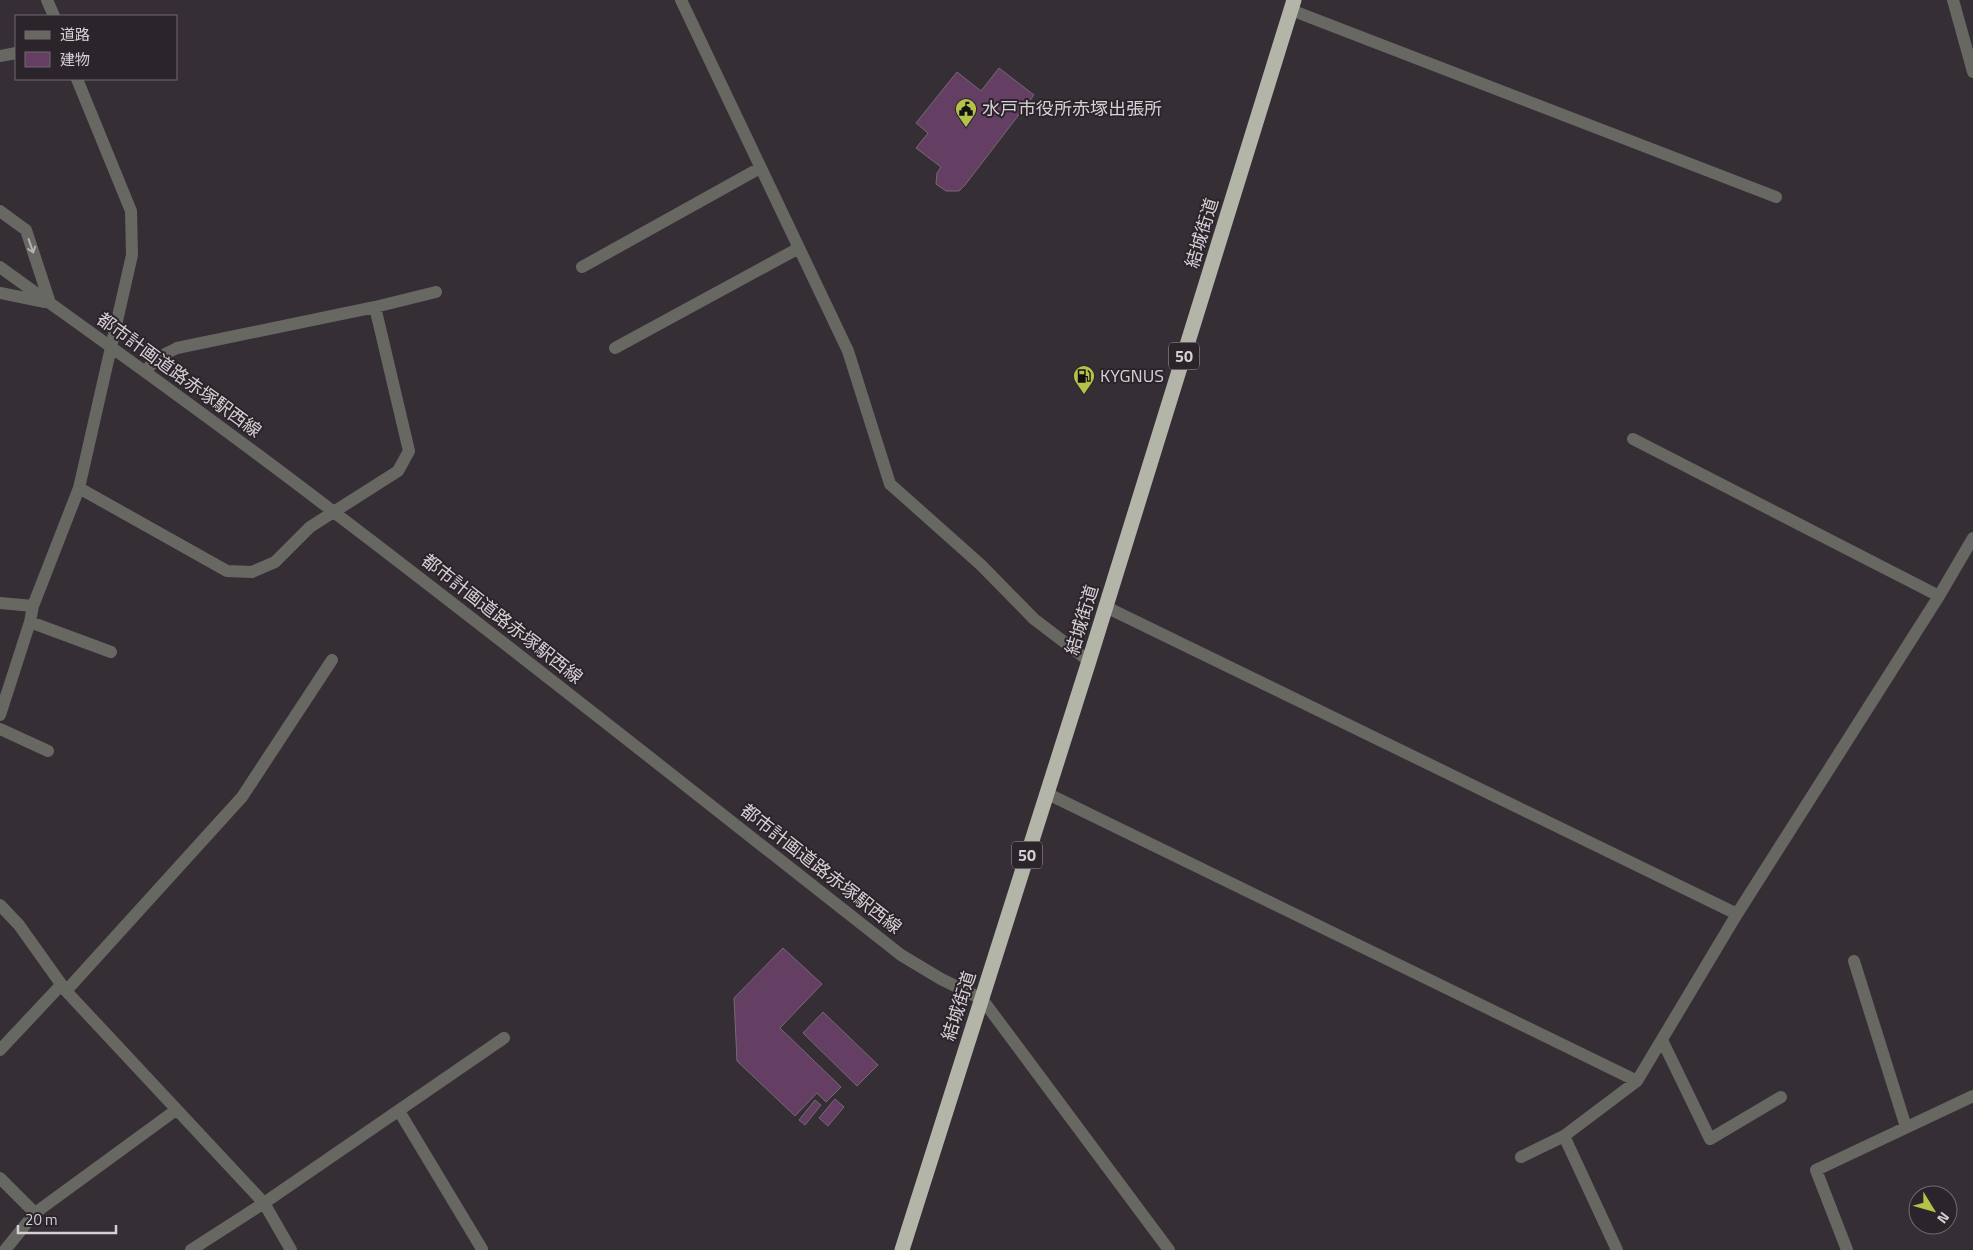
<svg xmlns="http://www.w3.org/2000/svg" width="1973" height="1250" font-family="'Titillium Web','Noto Sans JP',sans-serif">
	<rect width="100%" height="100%" fill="#362e35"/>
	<!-- building -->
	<path fill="#653f63" stroke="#746a73" d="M999,68l35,27 -69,90 -6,6h-13l-10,-7 1,-11 4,-6 -25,-19 12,-15 -12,-10 41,-51 24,19z
		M783,948l39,36 -42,44 61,59 -15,15 -9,-9 -22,23 -58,-55 -3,-63z
		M823,1012l55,53 -21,21 -54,-53z
		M835,1099l9,8 -16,19 -9,-8z
		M815,1100l6,5 -16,20 -6,-5z"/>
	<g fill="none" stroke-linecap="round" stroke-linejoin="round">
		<!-- minor -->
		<path stroke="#686863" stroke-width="12" d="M47,0l7,16
			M681,0l167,351 42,133 91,81 53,54 55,42
			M1953,0l20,72
			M1291,10l485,187
			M0,56l16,-3
			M0,211l26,19 24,73
			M0,267c112,81 225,161 335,246 191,145 377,294 566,442l40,24 41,20 187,251
			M582,267l178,-99
			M0,293l45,9
			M615,348l184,-100
			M145,371l14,-14 18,-9 198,-41 61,-15
			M1633,439l306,157
			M79,488l148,83 25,1 23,-10 35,-35 88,-56 11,-20 -34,-144
			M0,603l33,3
			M1106,607l631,307 202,-318 34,-58
			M30,622l81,30
			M0,715l30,-93 3,-16 46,-118 53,-233 -1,-44 -54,-132
			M0,729l48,22
			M1046,793l591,288 100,-167
			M0,905l19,20 47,66 198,212 27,47
			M1854,961l52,166
			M66,991l176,-194 90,-137
			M1662,1040l48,99 71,-42
			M0,1050l61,-65
			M399,1111l83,138
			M1521,1157l43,-21
			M0,1178l35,35
			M5,1250l30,-37 141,-103
			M191,1250l73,-47 240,-165
			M1617,1250l-53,-114 73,-55
			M1847,1250l-31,-80 157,-74"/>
		<!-- highway -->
		<path stroke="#b2b5a8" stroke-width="15" d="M902,1250l187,-589 205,-661"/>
	</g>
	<!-- one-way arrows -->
	<defs><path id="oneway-shaft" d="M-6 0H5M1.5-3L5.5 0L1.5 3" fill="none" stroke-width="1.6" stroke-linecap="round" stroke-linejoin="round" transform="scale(1.25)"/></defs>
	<use stroke="#b5b1b3" href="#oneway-shaft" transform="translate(31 246) rotate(71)"/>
	<!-- icons -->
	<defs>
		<g id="civic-pin" transform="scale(1.125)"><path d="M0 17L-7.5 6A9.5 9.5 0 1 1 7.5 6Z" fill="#b5c24a" stroke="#2c242b"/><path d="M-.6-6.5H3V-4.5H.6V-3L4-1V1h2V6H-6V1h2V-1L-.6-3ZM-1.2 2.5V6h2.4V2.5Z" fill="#111"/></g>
		<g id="fuel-pin" transform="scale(1.125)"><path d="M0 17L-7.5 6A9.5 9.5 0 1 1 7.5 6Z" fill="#b5c24a" stroke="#2c242b"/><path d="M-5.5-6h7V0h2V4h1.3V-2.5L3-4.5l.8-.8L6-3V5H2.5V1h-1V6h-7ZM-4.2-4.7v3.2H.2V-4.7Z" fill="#111"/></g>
	</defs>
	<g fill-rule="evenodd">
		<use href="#civic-pin" x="966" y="109"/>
		<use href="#fuel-pin" x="1084" y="376"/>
	</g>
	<g text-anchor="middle" stroke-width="4" stroke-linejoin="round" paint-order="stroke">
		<!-- shield labels -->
		<g fill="#2c242b" stroke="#a39ca2" stroke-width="1">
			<rect x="1169" y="342.5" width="30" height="27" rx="4"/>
			<rect x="1012" y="841.5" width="30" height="27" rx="4"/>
		</g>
		<g font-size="16" font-weight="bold" fill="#d6d0d5">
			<text x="1184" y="362">50</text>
			<text x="1027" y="861">50</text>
		</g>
		<!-- poi labels -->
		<g font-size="18" fill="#d6d0d5" stroke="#2c242b" text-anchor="start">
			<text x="982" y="115">水戸市役所赤塚出張所</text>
			<text x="1100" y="382">KYGNUS</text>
		</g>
		<!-- street labels -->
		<g font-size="18" fill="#d6d0d5" stroke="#2c242b">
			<text transform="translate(1202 233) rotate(-73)" y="6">結城街道</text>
			<text transform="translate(179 375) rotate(36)" y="6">都市計画道路赤塚駅西線</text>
			<text transform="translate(502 619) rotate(38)" y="6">都市計画道路赤塚駅西線</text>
			<text transform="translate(1082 620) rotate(-73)" y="6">結城街道</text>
			<text transform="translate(821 869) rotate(38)" y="6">都市計画道路赤塚駅西線</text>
			<text transform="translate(959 1006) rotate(-72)" y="6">結城街道</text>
		</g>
	</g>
	<!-- legend -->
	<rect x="15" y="15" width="162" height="65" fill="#2c242b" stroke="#70696f"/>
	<rect x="25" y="31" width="25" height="8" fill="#686863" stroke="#70696f"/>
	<text x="60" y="40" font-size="15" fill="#d6d0d5">道路</text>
	<rect x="25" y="52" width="25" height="15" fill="#653f63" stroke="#70696f"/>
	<text x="60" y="65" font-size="15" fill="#d6d0d5">建物</text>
	<!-- north arrow -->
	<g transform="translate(1933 1210) rotate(127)"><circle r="24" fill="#2c242b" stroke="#70696f"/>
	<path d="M0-4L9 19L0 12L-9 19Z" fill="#b5c24a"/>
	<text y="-8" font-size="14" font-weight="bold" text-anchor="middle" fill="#d6d0d5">N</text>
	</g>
	<!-- scale -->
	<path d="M18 1225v8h98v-8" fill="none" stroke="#d6d0d5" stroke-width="2.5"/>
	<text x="25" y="1225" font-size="15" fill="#d6d0d5" stroke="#2c242b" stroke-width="4" paint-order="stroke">20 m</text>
</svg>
